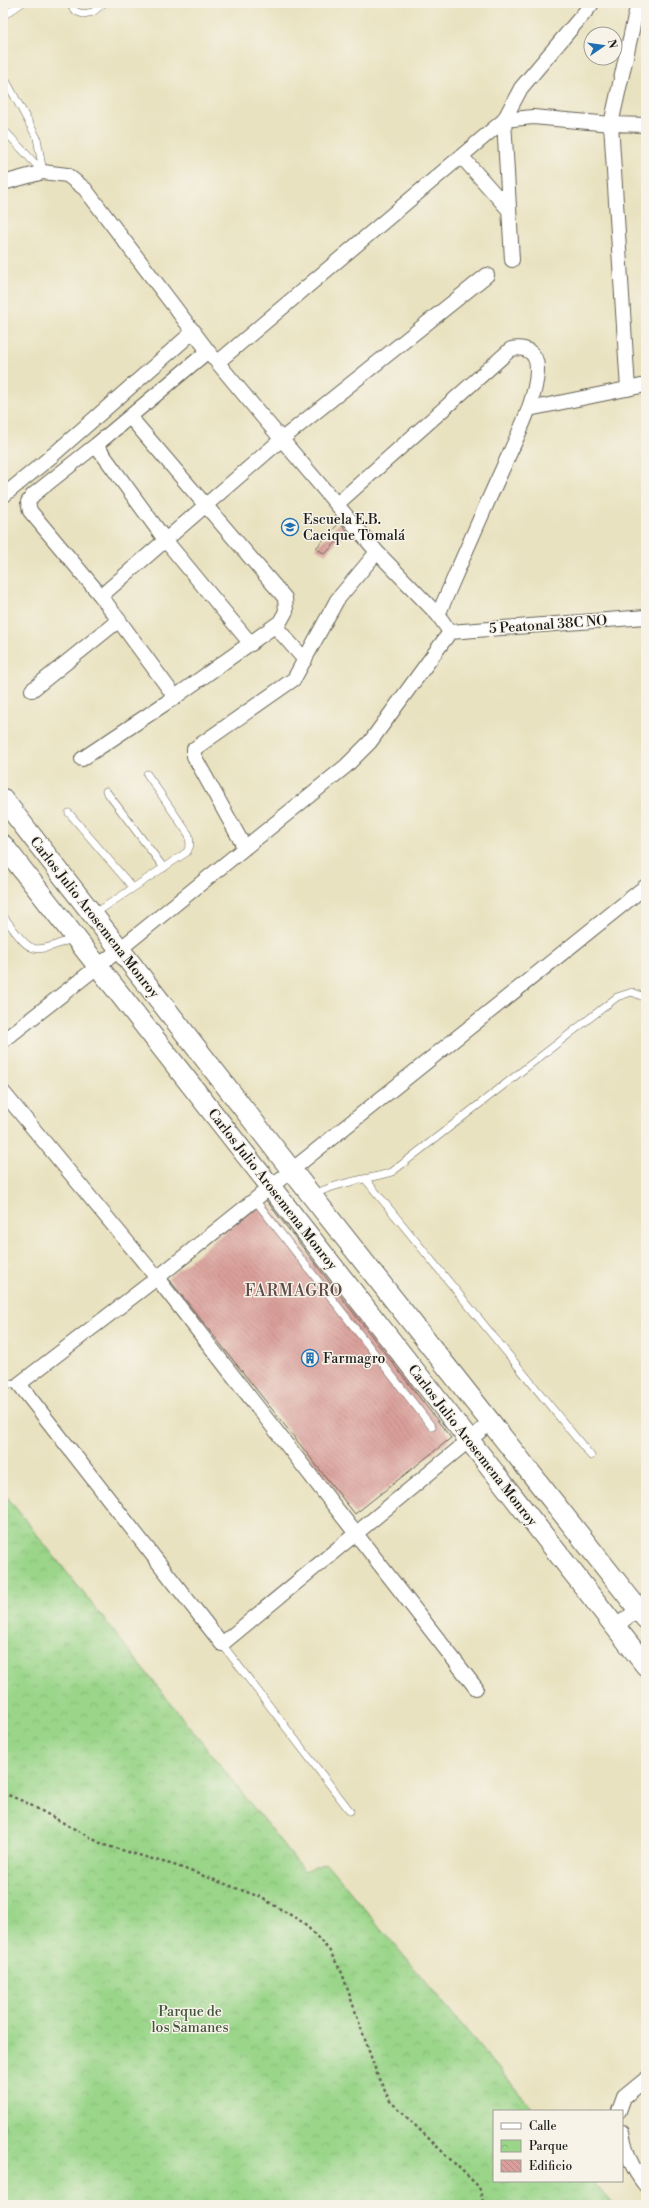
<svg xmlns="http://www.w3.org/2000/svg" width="649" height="2208" font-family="'Libre Bodoni',serif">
	<defs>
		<pattern id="park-crowns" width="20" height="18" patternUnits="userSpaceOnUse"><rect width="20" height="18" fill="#9ad589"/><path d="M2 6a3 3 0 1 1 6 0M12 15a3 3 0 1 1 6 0" fill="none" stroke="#84b676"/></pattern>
		<pattern id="building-back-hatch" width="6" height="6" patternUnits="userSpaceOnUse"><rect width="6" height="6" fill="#da9f9a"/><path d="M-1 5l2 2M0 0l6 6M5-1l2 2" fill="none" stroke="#ba8884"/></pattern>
	</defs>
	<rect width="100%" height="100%" fill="#f7f3e8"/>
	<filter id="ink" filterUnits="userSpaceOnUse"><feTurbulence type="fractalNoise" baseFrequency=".025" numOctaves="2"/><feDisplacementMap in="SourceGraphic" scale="8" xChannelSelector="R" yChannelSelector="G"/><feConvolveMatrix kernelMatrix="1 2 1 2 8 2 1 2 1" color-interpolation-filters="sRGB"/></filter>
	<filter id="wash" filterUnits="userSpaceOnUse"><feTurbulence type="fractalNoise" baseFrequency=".012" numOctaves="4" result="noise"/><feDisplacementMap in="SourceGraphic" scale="16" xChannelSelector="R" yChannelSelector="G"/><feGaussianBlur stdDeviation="0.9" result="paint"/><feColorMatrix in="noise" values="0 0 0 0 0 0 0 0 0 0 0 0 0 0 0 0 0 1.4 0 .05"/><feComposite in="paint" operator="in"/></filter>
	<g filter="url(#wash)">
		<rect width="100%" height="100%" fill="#e9e2c0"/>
		<!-- park -->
		<path fill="url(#park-crowns)" stroke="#5b7852" d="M3,1492l301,379 22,-8 208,248h-40v70h98l21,24h-610z"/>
		<g id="blocks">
			<!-- building -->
			<path fill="url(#building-back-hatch)" d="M340,522l7,9 -22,23 -9,-6z
				M265,1199l186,239 -96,76 -187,-236z"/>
		</g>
	</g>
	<g filter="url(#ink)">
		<use href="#blocks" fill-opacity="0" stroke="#646155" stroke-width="1"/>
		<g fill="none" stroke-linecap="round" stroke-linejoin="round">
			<!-- service casing -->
			<g stroke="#646155" stroke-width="8">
				<path id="service" d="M69,3l6,8 8,3 10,-2 11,-9
					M3,16l19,-13
					M3,75l34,63 6,34
					M3,129l40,43
					M106,791l58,77
					M69,813l64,75
					M94,914l93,-62 3,-7 -1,-10 -42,-61
					M3,916c29,37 25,40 71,22
					M366,1180l225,276
					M313,1195c24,-13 53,-15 79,-23l225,-175 15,-5 14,6
					M255,1200l177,227
					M3,1380l9,4h7
					M222,1644l128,167"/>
			</g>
			<!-- minor casing -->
			<g stroke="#646155" stroke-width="16">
				<path id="minor" d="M504,120l29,-3 78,7 35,1
					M504,120l8,140
					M462,157l47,53
					M3,183l40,-11 24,3 18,14 123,162 53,64 116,137 61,63 12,17 -80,110 -24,24 -226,183 -117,92
					M218,362l286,-242 17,-32 70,-83
					M628,389l-17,-265 27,-121
					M529,409l117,-24
					M96,445l70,96 85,103
					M3,496l50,-41 141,-124
					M337,504l174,-155c14,-3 26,3 26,19 1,30 -23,75 -35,102 -22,48 -43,97 -64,145
					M101,596l181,-157 205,-164
					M275,626l30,34
					M450,632l196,-15
					M32,690l87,-70
					M175,697l-74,-101 -71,-85 -2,-9 5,-7 63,-50 112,-94
					M82,759l93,-62 105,-75 6,-11 -1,-13 -155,-181
					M245,848l-51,-92v-7l100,-70 43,-79 40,-48
					M3,1092l154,186 319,410
					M490,1423l-268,221 -203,-260 138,-106 489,-392
					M615,1627l31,-24
					M619,2111l5,-14 22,-18
					M622,2132c4,21 10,37 24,54"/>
			</g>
			<!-- secondary casing -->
			<g stroke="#646155" stroke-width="22">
				<path id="secondary" d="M3,799l275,354 368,466
					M3,845l643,821"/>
			</g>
			<!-- path -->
			<path stroke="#646155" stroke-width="2.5" stroke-dasharray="3 3" stroke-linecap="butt" d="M3,1793l22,9 79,43 73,21 83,31 44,26 25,27 13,23 36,104 12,24 89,86 5,18"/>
			<!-- service -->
			<use href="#service" stroke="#fff" stroke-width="7"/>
			<!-- minor -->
			<use href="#minor" stroke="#fff" stroke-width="14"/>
			<!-- secondary -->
			<use href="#secondary" stroke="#fff" stroke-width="20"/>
		</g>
	</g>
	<!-- icons -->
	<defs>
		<g id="school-ring" transform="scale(0.9)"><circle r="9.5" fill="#f7f3e8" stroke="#1f6fb2" stroke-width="1.5"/><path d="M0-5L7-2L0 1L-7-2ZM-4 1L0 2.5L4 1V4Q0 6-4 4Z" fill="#1f6fb2"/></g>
		<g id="building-ring" transform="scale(0.9)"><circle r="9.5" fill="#f7f3e8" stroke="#1f6fb2" stroke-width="1.5"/><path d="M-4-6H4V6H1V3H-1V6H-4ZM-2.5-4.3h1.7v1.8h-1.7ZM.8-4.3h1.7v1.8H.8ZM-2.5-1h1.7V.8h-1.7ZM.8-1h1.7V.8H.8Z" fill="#1f6fb2"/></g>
	</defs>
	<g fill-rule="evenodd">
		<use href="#school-ring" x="290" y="527"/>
		<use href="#building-ring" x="310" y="1358"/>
	</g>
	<g text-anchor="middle" stroke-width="3" stroke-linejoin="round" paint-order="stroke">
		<!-- poi labels -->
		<g font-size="14" fill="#1c1c1c" stroke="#f7f3e8" text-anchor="start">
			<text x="303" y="524">Escuela E.B.<tspan x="303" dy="16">Cacique Tomalá</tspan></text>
			<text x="323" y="1363">Farmagro</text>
		</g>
		<!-- street labels -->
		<g font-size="14" fill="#1c1c1c" stroke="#f7f3e8">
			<text transform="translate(548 624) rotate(-4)" y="5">5 Peatonal 38C NO</text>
			<text transform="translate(95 917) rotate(52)" y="5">Carlos Julio Arosemena Monroy</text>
			<text transform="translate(273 1189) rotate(52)" y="5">Carlos Julio Arosemena Monroy</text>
			<text transform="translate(473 1445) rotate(52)" y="5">Carlos Julio Arosemena Monroy</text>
		</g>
		<!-- park labels -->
		<g font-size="14" fill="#42543d" stroke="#f7f3e8">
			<text x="190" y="2016">Parque de<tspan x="190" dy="16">los Samanes</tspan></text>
		</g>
		<!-- quarter labels -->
		<g font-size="16" letter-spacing="1" fill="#5e4a48" stroke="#f7f3e8">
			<text x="294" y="1296">FARMAGRO</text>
		</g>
	</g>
	<!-- margin -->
	<rect width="649" height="2208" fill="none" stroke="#f7f3e8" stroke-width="16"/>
	<!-- legend -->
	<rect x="493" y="2110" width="130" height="72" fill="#f7f3e8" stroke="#9f9d96"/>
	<rect x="501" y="2123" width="20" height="6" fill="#ffffff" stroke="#9f9d96"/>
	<text x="529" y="2130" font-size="12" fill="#1c1c1c">Calle</text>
	<rect x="501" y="2140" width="20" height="12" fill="url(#park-crowns)" stroke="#9f9d96"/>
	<text x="529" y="2150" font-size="12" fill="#1c1c1c">Parque</text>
	<rect x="501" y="2160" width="20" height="12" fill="url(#building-back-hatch)" stroke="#9f9d96"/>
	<text x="529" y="2170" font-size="12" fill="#1c1c1c">Edificio</text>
	<!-- north arrow -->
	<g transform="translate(603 46) rotate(77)"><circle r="19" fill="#f7f3e8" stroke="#9f9d96"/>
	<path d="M0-3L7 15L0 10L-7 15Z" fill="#1f6fb2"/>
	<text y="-6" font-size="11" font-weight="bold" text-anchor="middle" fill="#1c1c1c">N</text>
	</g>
</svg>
